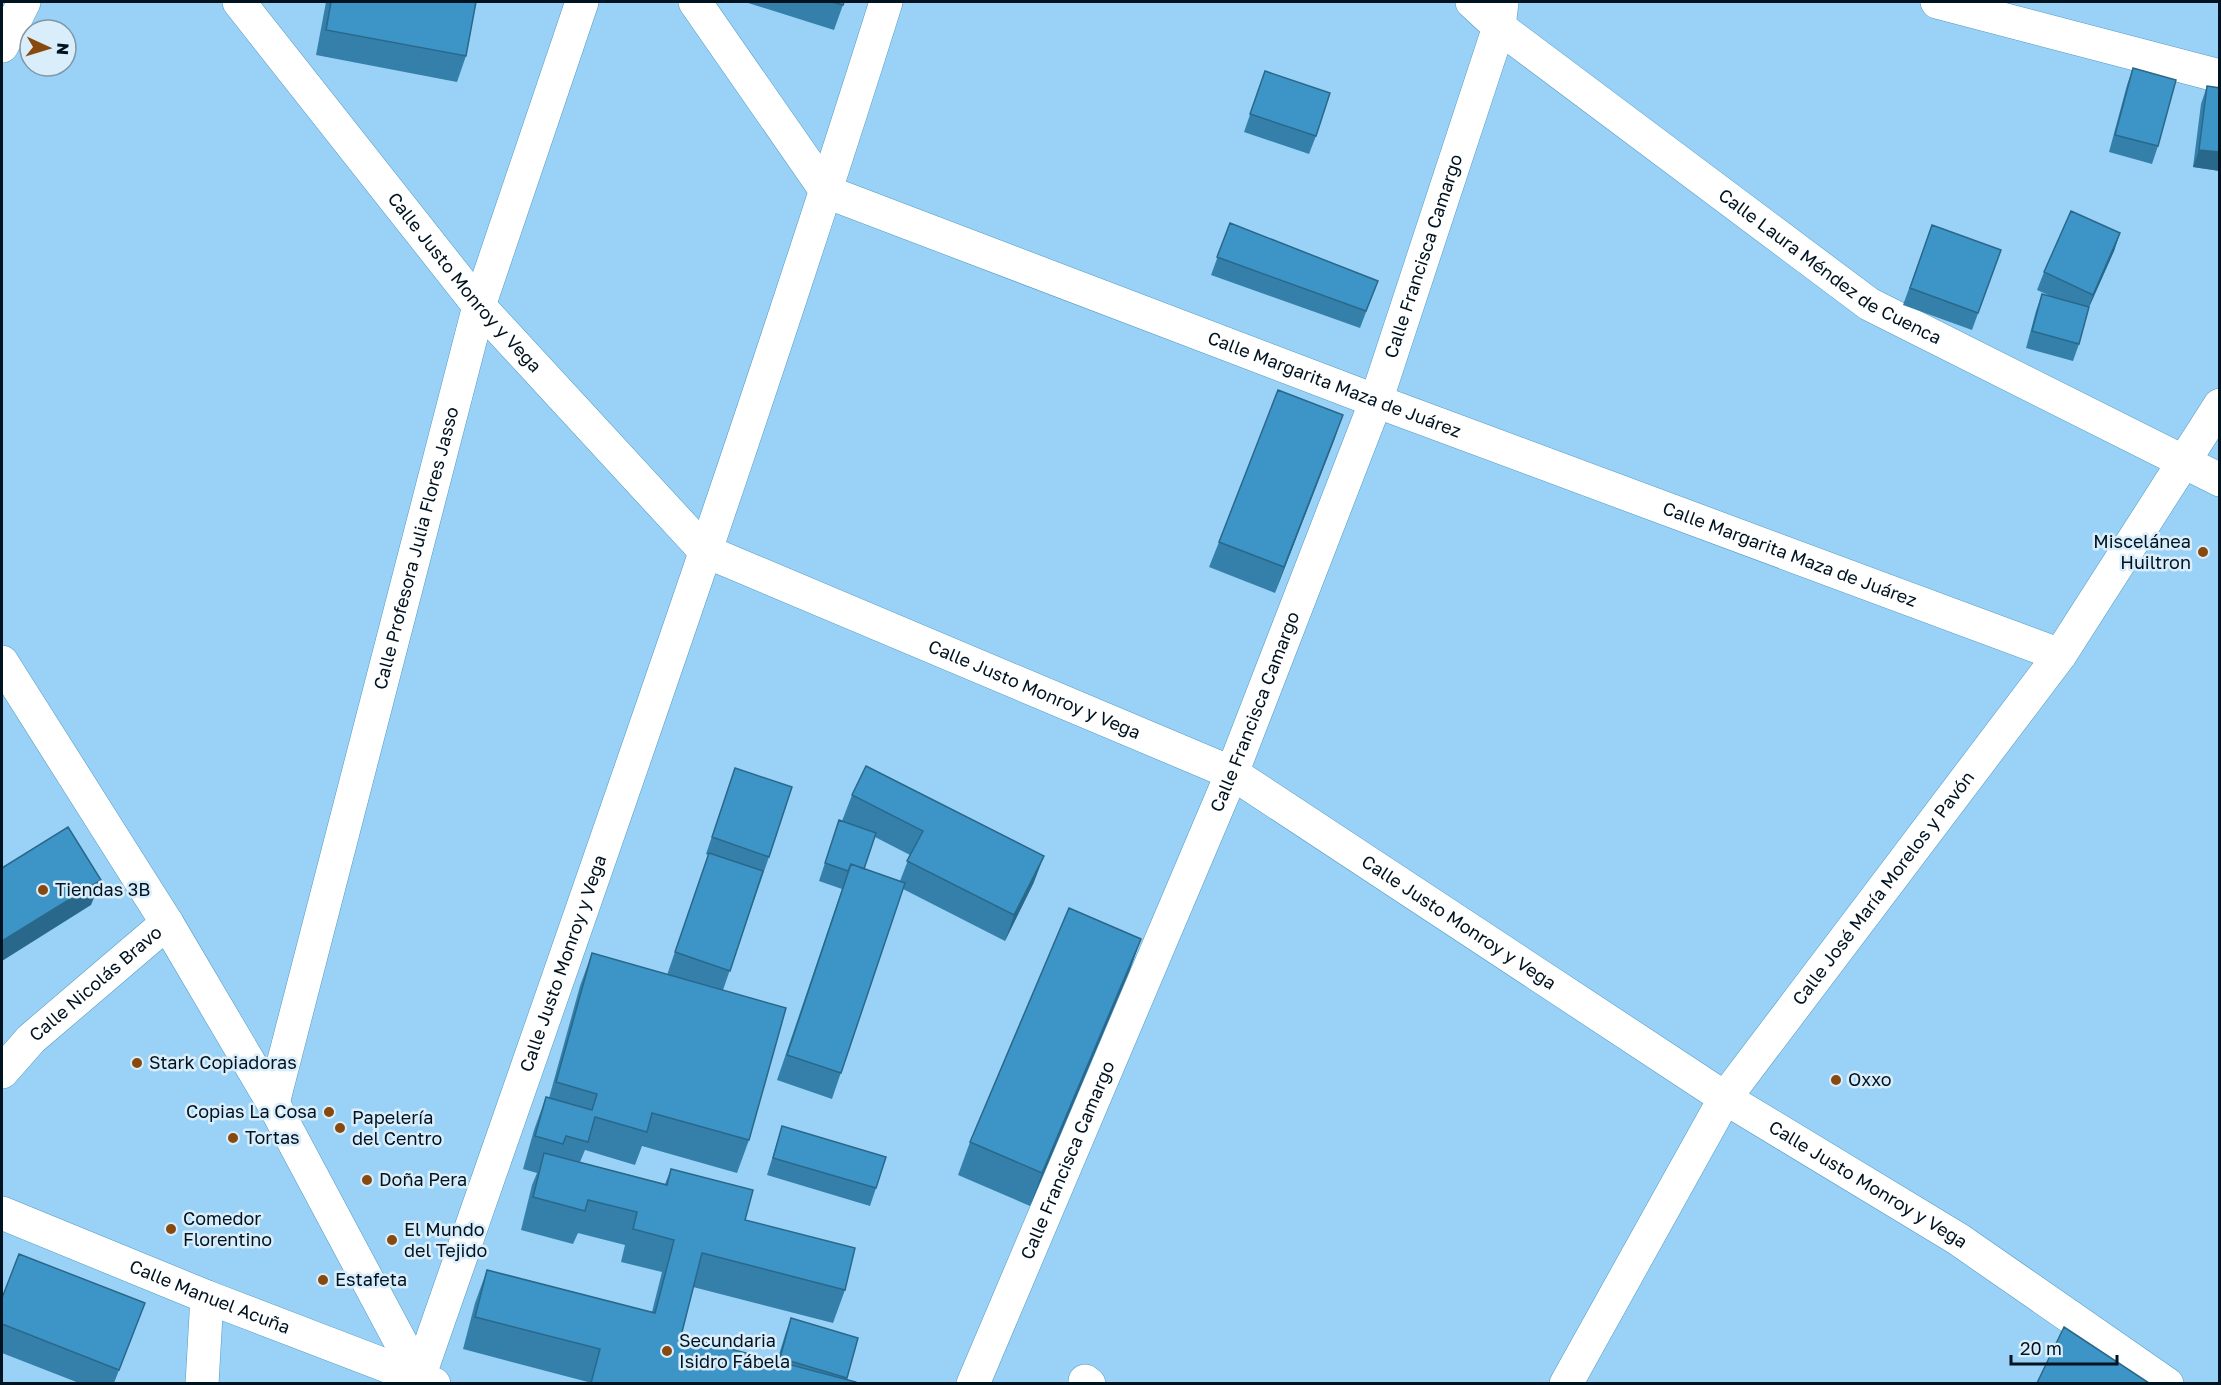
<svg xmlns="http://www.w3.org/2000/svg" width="2221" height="1385" font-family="'Golos Text',sans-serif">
	<rect width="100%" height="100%" fill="#99d2f6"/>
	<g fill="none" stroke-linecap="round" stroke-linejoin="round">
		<!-- minor casing -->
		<g stroke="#5199c4" stroke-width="34">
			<g id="minor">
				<path id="s1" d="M239,2l240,304 226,245 527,222 493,325 233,141 209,145"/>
				<path id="s2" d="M695,2l132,190 549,209 684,254"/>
				<path id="s3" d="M1472,2l27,25 370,277 351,176"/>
				<path d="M1937,2l283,74"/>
				<path d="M2,46l22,-44"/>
				<path id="s4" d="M2,1072l29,-33 136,-116"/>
				<path id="s5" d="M273,1103l206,-797 103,-304"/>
				<path id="s6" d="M2,1213l205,84 227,87"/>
				<path id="s7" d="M419,1377c159,-457 322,-914 467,-1375"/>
				<path d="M1085,1381l4,3"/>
				<path d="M202,1384l5,-87"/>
				<path id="s8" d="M973,1384l259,-611 144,-372 123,-374 3,-25"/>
				<path id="s9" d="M1566,1384l159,-286 335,-443 160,-250"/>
			</g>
		</g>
		<!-- major casing -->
		<g stroke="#5199c4" stroke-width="34">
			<path id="major" d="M2,662l165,261 106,180 150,281"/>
		</g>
		<!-- minor -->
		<use href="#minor" stroke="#fff" stroke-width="33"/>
		<!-- major -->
		<use href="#major" stroke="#fff" stroke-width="33"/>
	</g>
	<!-- wall -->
	<path fill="#3480aa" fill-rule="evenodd" d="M326,2h150l-10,54 -9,26 -141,-27z
		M745,2h99l-10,28z
		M2133,68l25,78 -6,18 -43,-12 18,-67z
		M1265,71l51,65 -7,18 -65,-22z
		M2207,86l13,85 -27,-4 8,-63z
		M1230,223l148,58 -18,47 -149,-53z
		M1932,225l69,25 -29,80 -69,-25z
		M2120,233l-6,18 -26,58 -9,35 -6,17 -47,-13 10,-37 6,-17 13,4 -18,-8 7,-18z
		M1343,415l-68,178 -66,-26 10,-25z
		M735,768l34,89 -46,133 26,150 -12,33 -95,-27 -7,19 -50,-15 -5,12 85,22 6,-15 174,121 -12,33 -140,-36 -12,49 96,25 8,-26 6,-17 67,20 -12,41 10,4h-268v-1l-125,-33 12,-46 12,-33 165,42 10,-40 -41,-10 4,-17 -47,-12 -5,11 -52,-14 11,-45 5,-12 -14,-4 11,-39 12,-33 3,1 31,-112 12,-33 75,22 41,-120 -2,-1z
		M852,795l182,87 -29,59 -102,-52 -71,210 -55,-19 65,-191 -23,-8 20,-61 10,4 -7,-3zM875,837l35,18 -10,26 -36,-12z
		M1141,939l-12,33 -99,234 -72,-31 12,-33z
		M782,1126l94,62 -6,18 -103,-31z
		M2,1298l133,31 -21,54h-35l-77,-30z"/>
	<!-- shaded-wall -->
	<path fill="#2a688b" d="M2199,150l21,2v19l-27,-4z
		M2120,233l-6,18 -27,61 6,-17z
		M1343,415l-9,26 -59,152 9,-26z
		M1044,856l-10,26 -29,59 9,-26z
		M101,880l-10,25 -89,56v-20z
		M1141,939l-12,33 -99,234 12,-33z"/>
	<!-- building -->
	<path fill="#3c95c6" stroke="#2a688b" stroke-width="1.5" d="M331,2h145l-10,54 -140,-26z
		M832,2h12l-1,3z
		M2133,68l43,12 -18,66 -43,-11z
		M1265,71l65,22 -14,43 -66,-22z
		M2207,86l13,2v64l-21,-2z
		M2071,211l49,22 -27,62 -49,-23z
		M1230,223l148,58 -12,30 -149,-54z
		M1932,225l69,25 -23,63 -68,-25z
		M2042,294l47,13 -10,37 -47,-13z
		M1278,390l65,25 -59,152 -65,-25z
		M866,766l178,90 -30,59 -107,-54 16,-30 -71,-36z
		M735,768l57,19 -23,70 -57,-20z
		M839,820l37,13 -12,36 -13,-5 -3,7 -23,-8z
		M68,827l33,53 -99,61v-73z
		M709,853l54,18 -33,100 -55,-19z
		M851,864l54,19 -64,190 -54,-18z
		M1069,908l72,31 -99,234 -72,-31z
		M592,953l194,55 -37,132 -97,-27 -5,19 -52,-15 -7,25 -22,-6 -3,8 -28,-8 11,-39 46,13 5,-16 -41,-12z
		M782,1126l104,31 -10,31 -103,-30z
		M544,1153l123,32 4,-16 82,21 -8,30 110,28 -10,42 -143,-37 -21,83 175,46v1h-265l9,-34 -125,-32 12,-47 168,43 19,-73 -41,-11 4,-17 -49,-12 -3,11 -52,-14z
		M19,1254l126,49 -26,67 -117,-46v-26z
		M791,1318l67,20 -11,40 -67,-20z
		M2064,1327l85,56h-112z"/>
	<!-- markers -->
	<g fill="#88490f" stroke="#d9edfb" stroke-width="2">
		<circle cx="2203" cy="552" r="6"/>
		<circle cx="43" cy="890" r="6"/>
		<circle cx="137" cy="1063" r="6"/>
		<circle cx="1836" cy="1080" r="6"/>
		<circle cx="329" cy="1112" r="6"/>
		<circle cx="340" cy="1128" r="6"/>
		<circle cx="233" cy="1138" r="6"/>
		<circle cx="367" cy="1180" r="6"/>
		<circle cx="171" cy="1229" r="6"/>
		<circle cx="392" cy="1240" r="6"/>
		<circle cx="323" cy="1280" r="6"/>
		<circle cx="667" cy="1351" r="6"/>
	</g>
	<g text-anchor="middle" stroke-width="5" stroke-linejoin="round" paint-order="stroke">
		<!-- street labels -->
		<g font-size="18" fill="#001320" stroke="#d9edfb">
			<text dy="6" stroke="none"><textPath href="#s8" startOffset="1215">Calle Francisca Camargo</textPath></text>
			<text dy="6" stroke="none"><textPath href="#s3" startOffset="446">Calle Laura Méndez de Cuenca</textPath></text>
			<text dy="6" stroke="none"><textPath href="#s1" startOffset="360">Calle Justo Monroy y Vega</textPath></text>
			<text dy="6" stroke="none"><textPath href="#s2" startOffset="774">Calle Margarita Maza de Juárez</textPath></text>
			<text dy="6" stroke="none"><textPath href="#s5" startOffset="573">Calle Profesora Julia Flores Jasso</textPath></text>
			<text dy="6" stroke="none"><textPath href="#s2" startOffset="1260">Calle Margarita Maza de Juárez</textPath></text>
			<text dy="6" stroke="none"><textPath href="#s1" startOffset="1078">Calle Justo Monroy y Vega</textPath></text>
			<text dy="6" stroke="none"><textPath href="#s8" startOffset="729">Calle Francisca Camargo</textPath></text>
			<text dy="6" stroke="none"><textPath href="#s9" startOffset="590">Calle José María Morelos y Pavón</textPath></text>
			<text dy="6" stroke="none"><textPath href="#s1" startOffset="1564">Calle Justo Monroy y Vega</textPath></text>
			<text dy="6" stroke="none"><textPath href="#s7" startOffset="438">Calle Justo Monroy y Vega</textPath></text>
			<text dy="6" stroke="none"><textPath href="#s4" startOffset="129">Calle Nicolás Bravo</textPath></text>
			<text dy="6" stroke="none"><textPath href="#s8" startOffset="243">Calle Francisca Camargo</textPath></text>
			<text dy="6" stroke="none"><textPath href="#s1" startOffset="2050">Calle Justo Monroy y Vega</textPath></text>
			<text dy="6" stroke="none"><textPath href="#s6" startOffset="224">Calle Manuel Acuña</textPath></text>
		</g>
		<!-- poi labels -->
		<g font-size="18" fill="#001320" stroke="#d9edfb" text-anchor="start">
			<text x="2191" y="548" text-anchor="end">Miscelánea<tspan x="2191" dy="21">Huiltron</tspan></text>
			<text x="55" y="896">Tiendas 3B</text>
			<text x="149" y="1069">Stark Copiadoras</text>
			<text x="1848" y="1086">Oxxo</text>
			<text x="317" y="1118" text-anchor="end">Copias La Cosa</text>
			<text x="352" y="1124">Papelería<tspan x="352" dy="21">del Centro</tspan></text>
			<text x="245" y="1144">Tortas</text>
			<text x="379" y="1186">Doña Pera</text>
			<text x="183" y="1225">Comedor<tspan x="183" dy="21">Florentino</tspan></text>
			<text x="404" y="1236">El Mundo<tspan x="404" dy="21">del Tejido</tspan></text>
			<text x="335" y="1286">Estafeta</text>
			<text x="679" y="1347">Secundaria<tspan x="679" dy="21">Isidro Fábela</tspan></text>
		</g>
	</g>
	<!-- border -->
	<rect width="2221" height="1385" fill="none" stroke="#001320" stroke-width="6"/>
	<!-- north arrow -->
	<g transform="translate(48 48) rotate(94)"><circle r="28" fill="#d9edfb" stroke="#8296a3" stroke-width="1.5"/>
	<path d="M0-4.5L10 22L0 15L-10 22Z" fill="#88490f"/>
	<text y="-9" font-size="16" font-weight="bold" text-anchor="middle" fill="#001320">N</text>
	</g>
	<!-- scale -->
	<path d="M2011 1355v9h106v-9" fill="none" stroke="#001320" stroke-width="3"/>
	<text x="2020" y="1355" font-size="18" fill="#001320" stroke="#d9edfb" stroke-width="4.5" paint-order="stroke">20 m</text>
</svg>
